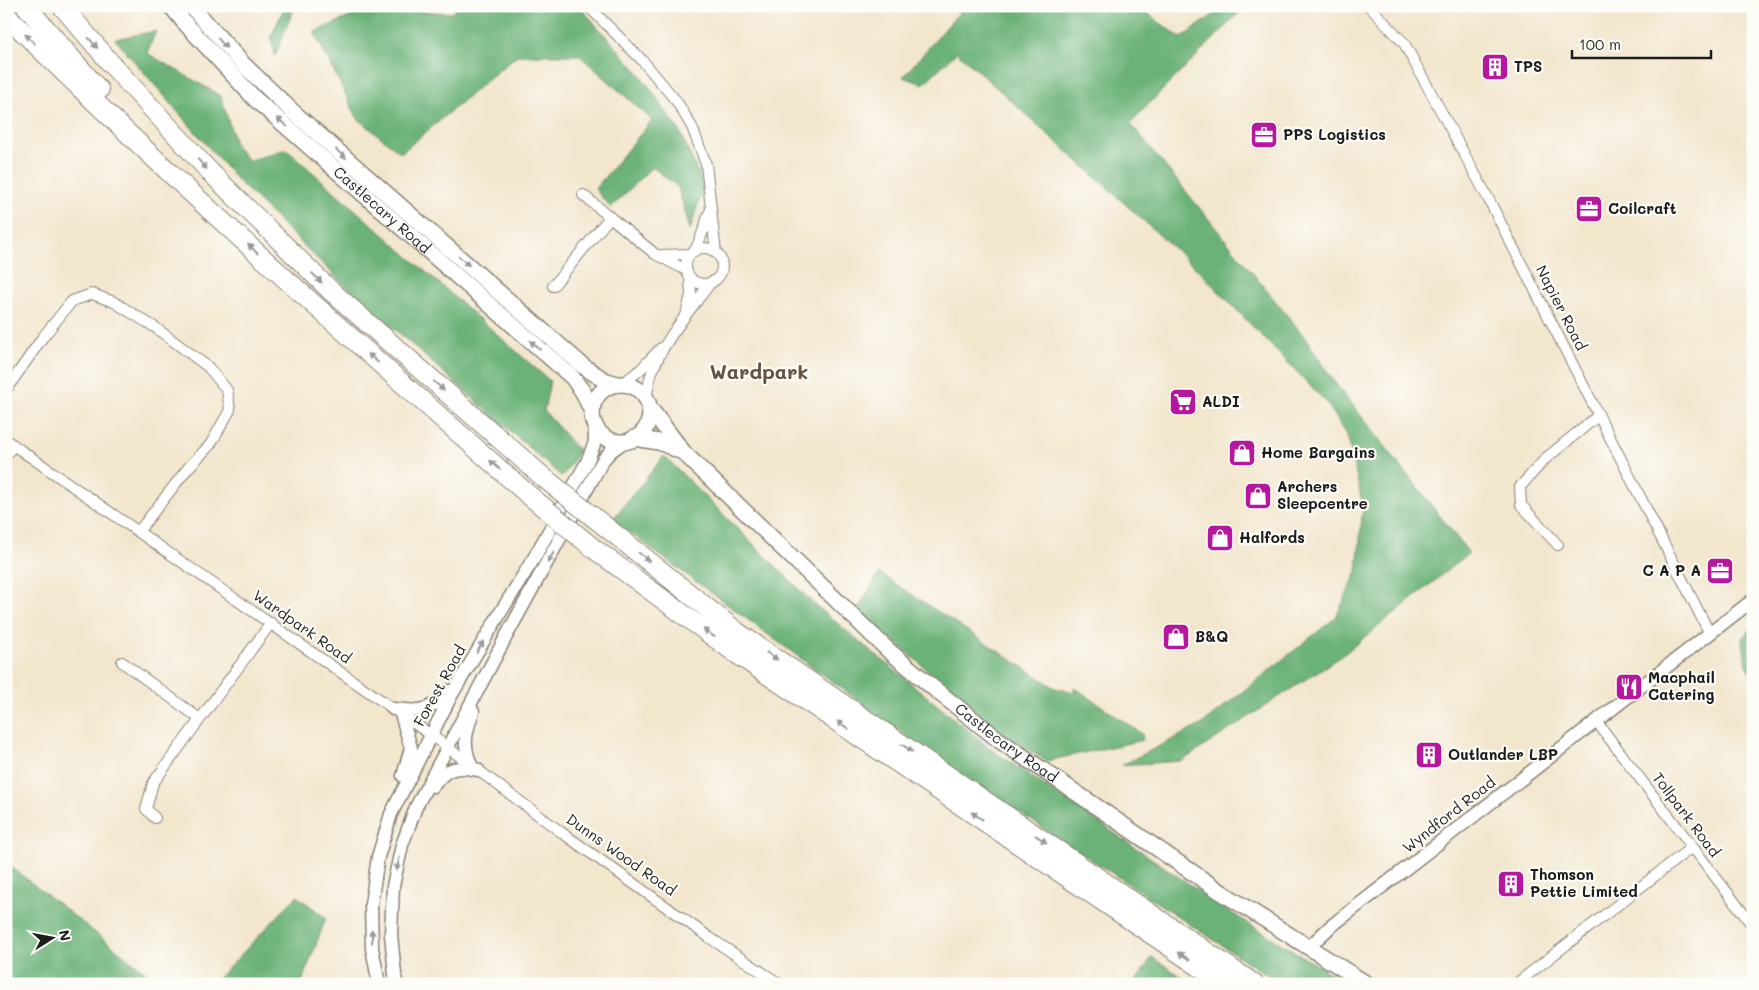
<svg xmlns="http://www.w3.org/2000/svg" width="1759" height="990" font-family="Mali,sans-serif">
	<rect width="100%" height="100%" fill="#fdfcf7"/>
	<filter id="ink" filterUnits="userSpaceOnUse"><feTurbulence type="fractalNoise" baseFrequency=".02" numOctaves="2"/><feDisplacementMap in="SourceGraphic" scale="10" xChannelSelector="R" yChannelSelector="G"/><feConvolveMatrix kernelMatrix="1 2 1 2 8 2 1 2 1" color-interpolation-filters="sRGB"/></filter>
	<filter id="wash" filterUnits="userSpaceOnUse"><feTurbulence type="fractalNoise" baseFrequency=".0096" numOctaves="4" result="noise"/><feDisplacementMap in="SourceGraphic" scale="20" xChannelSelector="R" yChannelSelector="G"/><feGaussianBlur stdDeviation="1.12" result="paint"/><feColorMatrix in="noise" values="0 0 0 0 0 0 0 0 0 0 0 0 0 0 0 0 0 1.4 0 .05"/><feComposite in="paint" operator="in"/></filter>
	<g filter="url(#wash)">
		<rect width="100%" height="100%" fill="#f2e6cd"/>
		<!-- forest -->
		<path fill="#6bb278" stroke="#44674a" d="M285,6h10l-20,50 -4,-19z
			M459,6h120l61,68 39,56 25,56 -14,44 -12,-43 -26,-20 -41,41 -16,-19 57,-69 -73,-65h-62l-116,98 -43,-34 -44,-87 55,-23 83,4z
			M965,6h172l44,32 45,-32h20l-116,117 174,213 28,43 137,174 -125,101 -162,107 -60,4 79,-40 135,-108 21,-45 6,-66 -16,-71 -20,-32 -131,-135 -239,-216 -34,32 -20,-7z
			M156,31l-9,22 74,43 15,51 13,14 37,-12 264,232 -6,30 35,40 -17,26 -222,-196 -103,-101 -122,-141z
			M664,456l151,149 176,144 242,165 115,70h-67l-343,-225 -326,-239z
			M879,573l176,115 19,4v-5l68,47 1,6 -97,21 -44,-28 -145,-123z
			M1753,625v55l-8,-21 -2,-21z
			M6,863l155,121h-155z
			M297,896l29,22 -25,66h-88z
			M1152,957l40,27h-58z"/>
	</g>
	<g filter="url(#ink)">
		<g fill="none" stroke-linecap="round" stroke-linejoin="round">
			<!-- minor casing -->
			<g stroke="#878174" stroke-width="12">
				<path id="minor" d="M588,6l55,55 34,41 15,25 14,37 10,89
					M1369,6l35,37 85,157 221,434
					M583,195l27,22
					M686 266a18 18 0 1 1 36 0a18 18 0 1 1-36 0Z
					M695,251l9,-22 5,-16
					M661,255l29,-1
					M553,286l57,-69 45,37 31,16
					M687,311l4,-16 -1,-18
					M622,384l18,-14 21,-22
					M6,390l37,-53 29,-36 20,-7 22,8 42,26 52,39 19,23 3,20 -20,35 -22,23 -50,64
					M646,399c2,-9 3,-19 6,-27 13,-34 38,-61 59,-90
					M6,440l425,295 130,97 149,106 70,46
					M6,455l8,-10
					M1558,545l-37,-40 -1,-18 25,-28 54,-44
					M122,662l78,57
					M1596,721l157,205
					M155,818l-9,-9 7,-26 118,-160
					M1516,984l176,-137"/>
			</g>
			<!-- tertiary casing -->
			<g stroke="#878174" stroke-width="15">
				<path id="tertiary" d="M393,709c26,3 37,4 55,-18
					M401,714l10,34 -8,28
					M471,765c-9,-21 -5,-33 2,-54
					M433,786c13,-18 23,-21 45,-16
					M1309,947l21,-20 423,-327
					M379,984l-7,-36 -1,-44 7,-47 13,-43 60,-118 51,-86 32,-52 53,-96 8,-20 -1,-19
					M396,984l-5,-49 2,-49 9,-41 14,-38 92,-174 95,-173 7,-8 15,-11"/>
			</g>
			<!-- secondary casing -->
			<g stroke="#878174" stroke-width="18">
				<g id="secondary">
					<path id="s1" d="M171,6l13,16 71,77 317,278 11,15 9,20"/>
					<path d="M191,6l53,59 48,46 291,255 21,14 13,4"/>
					<circle cx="621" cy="413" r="29"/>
					<path id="s2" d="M649,407l35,46 204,197 49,41 62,49 222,152 146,92"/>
					<path d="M634,438l25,4 24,10"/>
				</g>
			</g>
			<!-- motorway casing -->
			<g stroke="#878174" stroke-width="21">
				<path id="motorway" d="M26,6l73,84
					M62,6l51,60 97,106 120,118 213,187
					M6,15c168,168 347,325 525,482
					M606,527l131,105 517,352
					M593,548l144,106 488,330"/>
			</g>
			<!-- minor -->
			<use href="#minor" stroke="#fff" stroke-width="10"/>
			<!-- tertiary -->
			<use href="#tertiary" stroke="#fff" stroke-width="12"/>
			<!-- secondary -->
			<use href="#secondary" stroke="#fff" stroke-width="15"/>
			<!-- motorway -->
			<use href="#motorway" stroke="#fff" stroke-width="19"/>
			<!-- motorway-bridge casing -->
			<g stroke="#878174" stroke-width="21" stroke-linecap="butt">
				<path id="motorway-bridge" d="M543,477l63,50
					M531,497l62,51"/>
			</g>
			<!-- motorway-bridge -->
			<use href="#motorway-bridge" stroke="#fff" stroke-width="19"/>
		</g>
		<!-- one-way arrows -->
		<defs><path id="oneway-solid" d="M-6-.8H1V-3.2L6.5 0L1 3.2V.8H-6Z" transform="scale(1.25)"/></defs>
		<g fill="#999">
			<use href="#oneway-solid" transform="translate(30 39) rotate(-135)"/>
			<use href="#oneway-solid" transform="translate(93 43) rotate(49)"/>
			<use href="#oneway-solid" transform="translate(222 43) rotate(48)"/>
			<use href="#oneway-solid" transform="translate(282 122) rotate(-139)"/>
			<use href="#oneway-solid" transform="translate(341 154) rotate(41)"/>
			<use href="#oneway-solid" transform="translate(202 164) rotate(48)"/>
			<use href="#oneway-solid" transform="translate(253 249) rotate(-137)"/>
			<use href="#oneway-solid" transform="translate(464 261) rotate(41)"/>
			<use href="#oneway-solid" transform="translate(317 278) rotate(45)"/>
			<use href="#oneway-solid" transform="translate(535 345) rotate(-139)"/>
			<use href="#oneway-solid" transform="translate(373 358) rotate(-139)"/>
			<use href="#oneway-solid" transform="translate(439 386) rotate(41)"/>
			<use href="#oneway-solid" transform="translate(495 465) rotate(-139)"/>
			<use href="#oneway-solid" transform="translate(551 557) rotate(119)"/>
			<use href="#oneway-solid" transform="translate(644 557) rotate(39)"/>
			<use href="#oneway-solid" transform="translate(709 633) rotate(-144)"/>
			<use href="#oneway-solid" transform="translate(480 647) rotate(-60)"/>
			<use href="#oneway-solid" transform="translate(772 656) rotate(34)"/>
			<use href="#oneway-solid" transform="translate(843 725) rotate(-146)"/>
			<use href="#oneway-solid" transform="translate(907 748) rotate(34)"/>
			<use href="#oneway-solid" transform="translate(977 816) rotate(-146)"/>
			<use href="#oneway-solid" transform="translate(1041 839) rotate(34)"/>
			<use href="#oneway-solid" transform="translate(398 864) rotate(103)"/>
			<use href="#oneway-solid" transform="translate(372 936) rotate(-91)"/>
			<use href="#oneway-solid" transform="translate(1184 956) rotate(-146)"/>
		</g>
	</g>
	<!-- icons -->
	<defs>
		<g id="building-square" transform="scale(1.4375)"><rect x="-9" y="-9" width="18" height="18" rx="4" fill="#b5179e" stroke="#fdfcf7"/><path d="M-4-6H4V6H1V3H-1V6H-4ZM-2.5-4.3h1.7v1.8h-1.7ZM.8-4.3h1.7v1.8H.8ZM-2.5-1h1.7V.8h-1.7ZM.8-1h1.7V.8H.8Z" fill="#fff"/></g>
		<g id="office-square" transform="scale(1.4375)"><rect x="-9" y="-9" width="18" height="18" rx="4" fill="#b5179e" stroke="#fdfcf7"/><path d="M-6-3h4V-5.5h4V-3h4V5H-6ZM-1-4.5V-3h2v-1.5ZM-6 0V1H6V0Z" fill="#fff"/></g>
		<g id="supermarket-square" transform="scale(1.4375)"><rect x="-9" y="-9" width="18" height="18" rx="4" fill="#b5179e" stroke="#fdfcf7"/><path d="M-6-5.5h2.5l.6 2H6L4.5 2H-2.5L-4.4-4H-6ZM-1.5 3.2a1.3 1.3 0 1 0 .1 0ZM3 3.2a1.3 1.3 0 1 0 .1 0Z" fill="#fff"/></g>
		<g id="shop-square" transform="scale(1.4375)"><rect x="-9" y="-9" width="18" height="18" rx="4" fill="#b5179e" stroke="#fdfcf7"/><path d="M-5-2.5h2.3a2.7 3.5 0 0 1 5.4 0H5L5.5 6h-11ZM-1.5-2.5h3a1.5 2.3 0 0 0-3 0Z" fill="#fff"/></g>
		<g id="restaurant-square" transform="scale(1.4375)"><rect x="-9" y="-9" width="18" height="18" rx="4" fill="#b5179e" stroke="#fdfcf7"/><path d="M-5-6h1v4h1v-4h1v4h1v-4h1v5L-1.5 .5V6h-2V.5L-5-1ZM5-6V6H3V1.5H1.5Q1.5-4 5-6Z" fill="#fff"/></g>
	</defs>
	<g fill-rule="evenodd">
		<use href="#building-square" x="1495" y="67"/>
		<use href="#office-square" x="1264" y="135"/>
		<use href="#office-square" x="1589" y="209"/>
		<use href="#supermarket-square" x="1183" y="402"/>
		<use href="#shop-square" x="1242" y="453"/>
		<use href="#shop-square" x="1258" y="496"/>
		<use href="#shop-square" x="1220" y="538"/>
		<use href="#office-square" x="1720" y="571"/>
		<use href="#shop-square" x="1176" y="637"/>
		<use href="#restaurant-square" x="1629" y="687"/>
		<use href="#building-square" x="1429" y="755"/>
		<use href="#building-square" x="1511" y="884"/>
	</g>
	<g text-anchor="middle" stroke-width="4.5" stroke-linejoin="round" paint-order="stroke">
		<!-- poi labels -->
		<g font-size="15" font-weight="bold" fill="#1c1c1c" stroke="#fdfcf7" text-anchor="start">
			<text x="1514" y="72">TPS</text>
			<text x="1283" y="140">PPS Logistics</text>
			<text x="1608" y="214">Coilcraft</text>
			<text x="1202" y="407">ALDI</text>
			<text x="1261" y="458">Home Bargains</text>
			<text x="1277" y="492">Archers<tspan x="1277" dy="17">Sleepcentre</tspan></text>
			<text x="1239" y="543">Halfords</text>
			<text x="1701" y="576" text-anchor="end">C A P A</text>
			<text x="1195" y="642">B&amp;Q</text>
			<text x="1648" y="683">Macphail<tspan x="1648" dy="17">Catering</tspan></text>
			<text x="1448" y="760">Outlander LBP</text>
			<text x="1530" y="880">Thomson<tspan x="1530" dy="17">Pettie Limited</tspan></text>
		</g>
		<!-- street labels -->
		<g font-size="15" fill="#1c1c1c" stroke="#fdfcf7">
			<text dy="5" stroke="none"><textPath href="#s1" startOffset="294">Castlecary Road</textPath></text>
			<text transform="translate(1561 308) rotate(63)" y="5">Napier Road</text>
			<text transform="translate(302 627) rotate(35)" y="5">Wardpark Road</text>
			<text transform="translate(440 686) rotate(-61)" y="5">Forest Road</text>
			<text dy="5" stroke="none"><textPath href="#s2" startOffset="492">Castlecary Road</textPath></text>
			<text transform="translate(1449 815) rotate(-38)" y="5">Wyndford Road</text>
			<text transform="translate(1686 815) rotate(53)" y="5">Tollpark Road</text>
			<text transform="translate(621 855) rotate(35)" y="5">Dunns Wood Road</text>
		</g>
		<!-- district labels -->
		<g font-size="20" font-weight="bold" fill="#645243" stroke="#fdfcf7">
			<text x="759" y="379">Wardpark</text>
		</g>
	</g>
	<!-- margin -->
	<rect width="1759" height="990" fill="none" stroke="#fdfcf7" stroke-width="25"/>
	<!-- north arrow -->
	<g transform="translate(52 938) rotate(79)" stroke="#fdfcf7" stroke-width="4" paint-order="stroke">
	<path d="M0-4L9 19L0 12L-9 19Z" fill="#1c1c1c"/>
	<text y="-8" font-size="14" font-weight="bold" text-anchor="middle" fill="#1c1c1c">N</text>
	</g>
	<!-- scale -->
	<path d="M1572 50v8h139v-8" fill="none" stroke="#1c1c1c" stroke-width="2.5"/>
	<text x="1579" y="50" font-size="15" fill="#1c1c1c" stroke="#fdfcf7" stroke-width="4" paint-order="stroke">100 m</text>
</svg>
